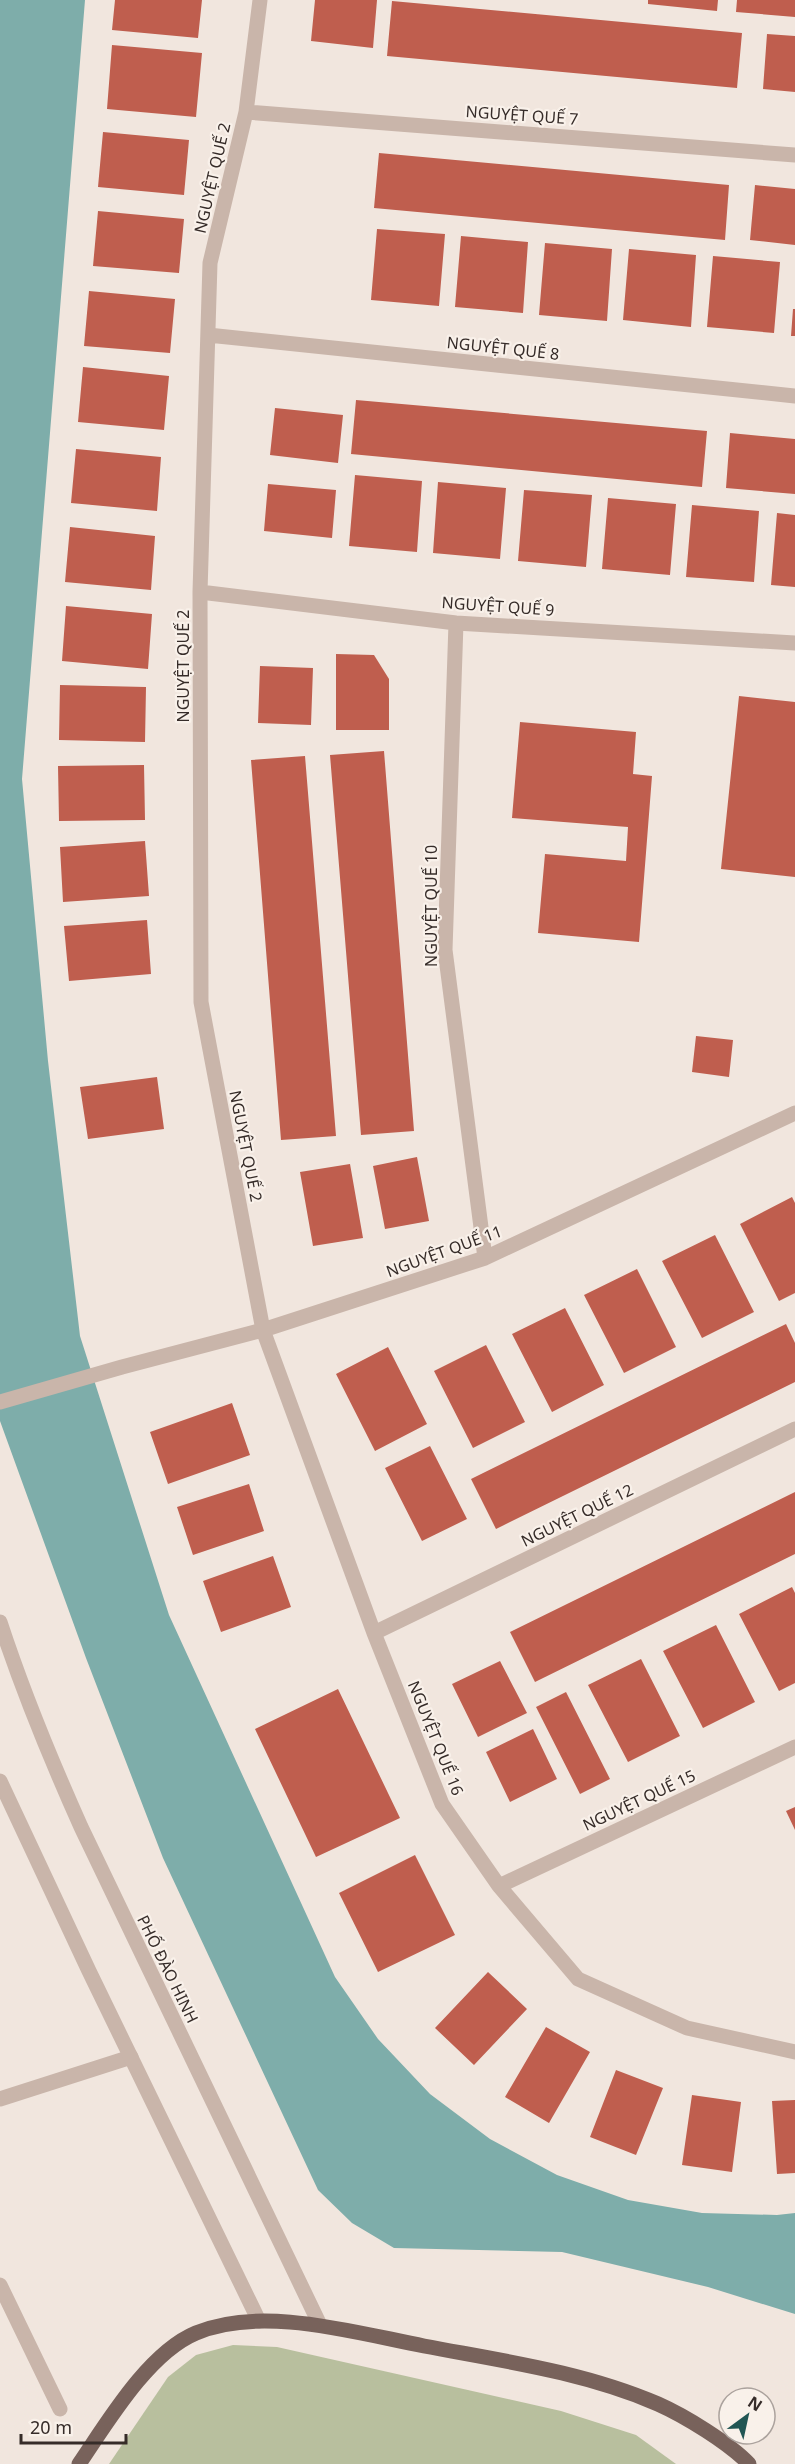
<svg xmlns="http://www.w3.org/2000/svg" width="795" height="2464" font-family="'Noto Sans',sans-serif">
	<rect width="100%" height="100%" fill="#f1e6de"/>
	<!-- green -->
	<path fill="#b8bf9e" d="M233,2345l44,2 284,64 75,24 40,29h-567l59,-87 28,-22z"/>
	<!-- water -->
	<path fill="#7eadaa" d="M0,0h85l-63,779 26,282 32,275 89,279 166,362 43,62 52,55 60,45 67,36 71,25 74,13 75,2 18,-2v101l-87,-27 -146,-35 -168,-4 -42,-25 -34,-33 -155,-332 -77,-200 -86,-237z"/>
	<!-- building -->
	<path fill="#bf5e4e" d="M115,0h87l-4,38 -86,-8z
		M315,0h62l-4,48 -62,-7z
		M648,0h70l-1,11 -69,-7z
		M737,0h58v17l-59,-5z
		M392,1l350,32 -5,55 -350,-32z
		M767,34l28,2v56l-32,-3z
		M112,45l90,8 -6,64 -89,-8z
		M103,132l86,8 -5,55 -86,-8z
		M379,153l350,32 -4,55 -351,-32z
		M755,185l40,4v56l-45,-5z
		M98,211l86,8 -5,54 -86,-7z
		M377,229l68,5 -6,72 -68,-6z
		M461,236l67,6 -5,71 -68,-6z
		M545,243l67,6 -5,72 -68,-6z
		M629,249l67,6 -5,72 -68,-7z
		M713,256l67,6 -6,71 -67,-6z
		M89,291l86,8 -5,54 -86,-7z
		M793,309h2v27h-4z
		M83,367l86,9 -5,54 -86,-8z
		M356,400l351,31 -5,56 -351,-33z
		M275,408l68,7 -5,48 -68,-8z
		M730,433l65,6v55l-69,-6z
		M76,449l85,8 -4,54 -86,-8z
		M355,475l67,6 -5,71 -68,-6z
		M438,482l68,6 -6,71 -67,-6z
		M268,484l68,6 -4,48 -68,-7z
		M524,490l68,5 -6,72 -68,-6z
		M608,498l68,6 -6,71 -68,-6z
		M692,505l67,6 -5,71 -68,-5z
		M777,513l18,2v72l-24,-2z
		M70,527l85,9 -4,54 -86,-8z
		M66,606l86,8 -4,55 -86,-8z
		M336,654l38,1 15,24v51h-53z
		M260,666l53,2 -2,57 -53,-2z
		M60,685l86,2 -1,55 -86,-2z
		M739,696l56,6v175l-74,-8z
		M520,722l116,10 -3,42 19,2 -13,166 -101,-9 7,-79 81,7 2,-34 -116,-9z
		M384,751l30,380 -53,4 -31,-380z
		M305,756l31,380 -55,4 -30,-380z
		M144,765l1,55 -86,1 -1,-55z
		M145,841l4,55 -86,6 -3,-55z
		M147,920l4,54 -82,7 -5,-55z
		M696,1036l37,4 -4,37 -37,-5z
		M157,1077l7,52 -76,10 -8,-52z
		M417,1157l12,64 -44,8 -12,-63z
		M350,1164l13,74 -50,8 -13,-74z
		M792,1197l3,6v90l-16,8 -39,-77z
		M715,1235l39,77 -52,26 -40,-77z
		M637,1269l39,78 -52,26 -40,-78z
		M565,1308l39,77 -52,27 -40,-78z
		M786,1324l9,19v39l-299,147 -25,-50z
		M486,1345l39,77 -52,26 -39,-77z
		M388,1347l39,77 -52,27 -39,-77z
		M232,1403l18,52 -82,29 -18,-52z
		M430,1446l37,73 -45,22 -37,-73z
		M249,1484l15,47 -71,24 -16,-48z
		M795,1492v62l-260,128 -25,-50z
		M273,1556l18,51 -70,25 -18,-51z
		M792,1587l3,6v90l-16,8 -40,-77z
		M716,1625l39,77 -52,26 -40,-77z
		M641,1659l39,77 -52,26 -40,-77z
		M500,1661l27,52 -49,24 -26,-53z
		M338,1689l62,129 -84,39 -61,-128z
		M566,1692l44,87 -30,15 -44,-87z
		M533,1729l24,50 -47,23 -24,-50z
		M795,1807v23l-9,-19z
		M415,1855l40,80 -77,37 -39,-79z
		M488,1972l39,37 -53,56 -39,-37z
		M546,2027l44,25 -41,71 -44,-26z
		M616,2070l47,18 -27,67 -46,-18z
		M692,2095l49,7 -9,70 -50,-7z
		M795,2100v73l-18,1 -5,-73z"/>
	<g fill="none" stroke-linecap="round" stroke-linejoin="round">
		<!-- minor -->
		<path stroke="#c9b5aa" stroke-width="15" d="M260,0l-14,112 -36,151 -10,329 1,410 62,328 111,303 68,171 57,82 79,93 109,49 108,24
			M246,112l549,43
			M208,335l587,61
			M200,592l256,31 339,20
			M456,623l-11,327 40,308
			M0,1402l122,-35 141,-37 222,-72 310,-145
			M374,1633l421,-204
			M499,1886l296,-139
			M0,2099l131,-42
			M0,2285l60,124"/>
		<!-- tertiary -->
		<path stroke="#c9b5aa" stroke-width="15" d="M0,1622c23,70 51,138 81,205l239,498
			M0,1781l89,190 170,350"/>
		<!-- primary -->
		<path stroke="#78625b" stroke-width="15" d="M79,2464c28,-41 69,-111 117,-131 66,-28 160,0 228,13 79,15 160,26 234,58 27,12 71,39 91,60"/>
	</g>
	<g text-anchor="middle" stroke-width="4.5" stroke-linejoin="round" paint-order="stroke">
		<!-- street labels -->
		<g font-size="16" fill="#362c29" stroke="#f9f1ea">
			<text transform="translate(522 115) rotate(4)" y="6">NGUYỆT QUẾ 7</text>
			<text transform="translate(212 178) rotate(-77)" y="6">NGUYỆT QUẾ 2</text>
			<text transform="translate(503 348) rotate(6)" y="6">NGUYỆT QUẾ 8</text>
			<text transform="translate(498 606) rotate(4)" y="6">NGUYỆT QUẾ 9</text>
			<text transform="translate(183 666) rotate(-90)" y="6">NGUYỆT QUẾ 2</text>
			<text transform="translate(431 906) rotate(-90)" y="6">NGUYỆT QUẾ 10</text>
			<text transform="translate(246 1146) rotate(79)" y="6">NGUYỆT QUẾ 2</text>
			<text transform="translate(444 1251) rotate(-20)" y="6">NGUYỆT QUẾ 11</text>
			<text transform="translate(577 1515) rotate(-26)" y="6">NGUYỆT QUẾ 12</text>
			<text transform="translate(436 1738) rotate(68)" y="6">NGUYỆT QUẾ 16</text>
			<text transform="translate(639 1800) rotate(-25)" y="6">NGUYỆT QUẾ 15</text>
			<text transform="translate(168 1969) rotate(64)" y="6">PHỐ ĐÀO HINH</text>
		</g>
	</g>
	<!-- north arrow -->
	<g transform="translate(747 2416) rotate(33)"><circle r="28" fill="#f9f1ea" stroke="#aba29d" stroke-width="1.5"/>
	<path d="M0-4.5L10 22L0 15L-10 22Z" fill="#215654"/>
	<text y="-9" font-size="16" font-weight="bold" text-anchor="middle" fill="#362c29">N</text>
	</g>
	<!-- scale -->
	<path d="M21 2434v9h105v-9" fill="none" stroke="#362c29" stroke-width="3"/>
	<text x="30" y="2434" font-size="18" fill="#362c29" stroke="#f9f1ea" stroke-width="4.5" paint-order="stroke">20 m</text>
</svg>
